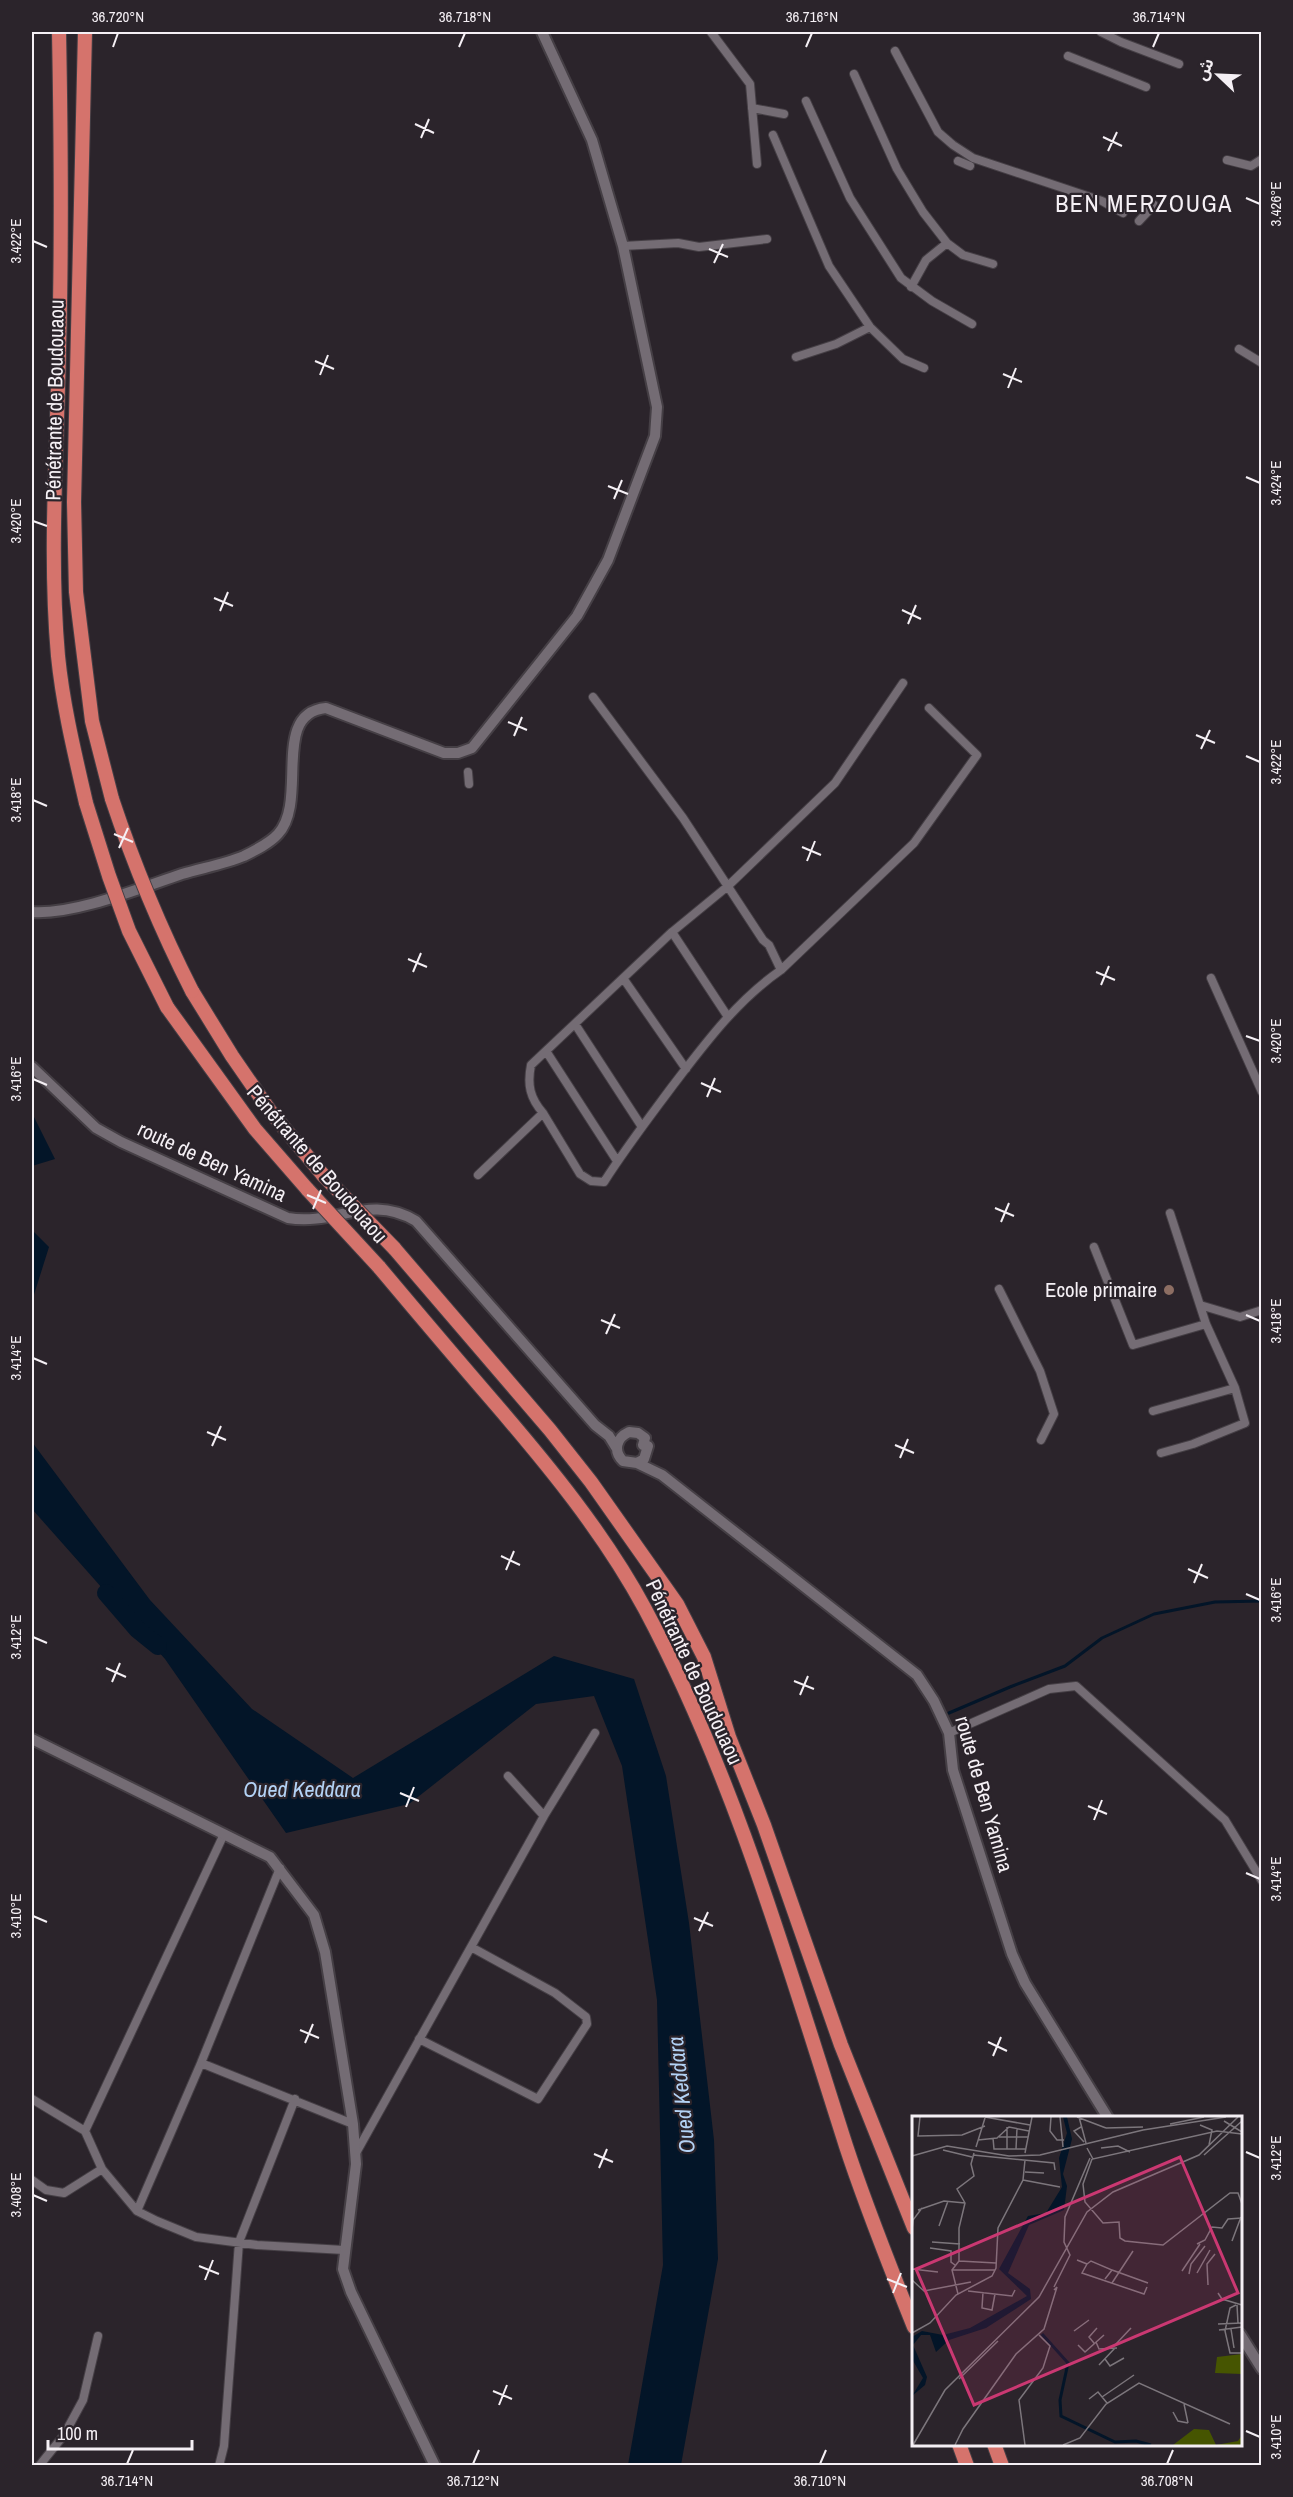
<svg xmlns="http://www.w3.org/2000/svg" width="1293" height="2497" font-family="'Archivo Narrow','Noto Sans Arabic',sans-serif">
	<rect width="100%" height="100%" fill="#2b242b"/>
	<!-- water -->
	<path fill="#031528" d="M32,1113l23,46 -23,7z
		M32,1230l17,17 -17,54z
		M32,1442l118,158 102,109 101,69 201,-122 80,23 32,97 23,147 25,217 4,119 -37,206h-53l35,-200 -6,-265 -35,-234 -28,-70 -58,8 -127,100 -123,29 -121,-174 -133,-150z"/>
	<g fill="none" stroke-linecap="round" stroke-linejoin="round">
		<!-- stream -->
		<path stroke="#031528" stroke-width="3" d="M949,1713l61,-26 55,-21 37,-28 52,-24 61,-12 47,-1"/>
		<!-- river -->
		<path stroke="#031528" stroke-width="18" d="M106,1593l31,36 21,17"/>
		<!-- street casing -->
		<g stroke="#453f45" stroke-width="10">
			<path id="street" d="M711,32l39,52 7,80
				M1101,32l20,10 58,22
				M895,51l43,81 15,13 20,13 129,43 21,12
				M1068,56l78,31
				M854,74l43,95 26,43 24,31 16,12 30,9
				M806,101l44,97 51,80 31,23 40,23
				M752,108l32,6
				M773,135l56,131 41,61 33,32 21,9
				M1227,160l24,6 11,-7
				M958,161l12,5
				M1139,221l15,-16
				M623,246l55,-3 21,4 68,-8
				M911,287l15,-27 21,-17
				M1239,349l23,14
				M796,357l40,-13 34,-17
				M593,697l90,121 80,122 6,5 12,25
				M468,772l1,12
				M672,932l56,-46 107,-103 68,-100
				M623,978l63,91
				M1211,978l51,114
				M575,1024l67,103
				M546,1051l71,110
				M543,1113c-13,-15 -16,-28 -12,-48l141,-133 56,85
				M478,1175l65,-62 37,61 11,7 13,1c21,-33 44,-63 67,-94 33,-43 65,-87 110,-118l133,-127 63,-88 -48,-47
				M1094,1247l39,98 73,-21
				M999,1289l41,82 14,43 -13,26
				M1200,1305l40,12 22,-7
				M1153,1411l82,-23
				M1161,1453l32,-9 52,-21 -10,-35 -29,-64 -36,-111
				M949,1733l100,-44 27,-3 149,134 37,61
				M544,1816l51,-83
				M419,2039l119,60 49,-75 -1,-7 -31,-24 -84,-46
				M201,2063l152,61
				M32,2099l53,32 17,38 35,42 20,10 39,16 61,8 87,5
				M85,2131l139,-297
				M356,2153l188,-337 -36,-40
				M32,2180l14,10 18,3 38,-24
				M137,2211l64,-148 79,-195
				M39,2466l25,-31 19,-35 15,-64
				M219,2466l5,-20 15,-204 56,-143"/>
		</g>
		<!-- secondary casing -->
		<g stroke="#453f45" stroke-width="14">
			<path id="secondary" d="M32,912c43,3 108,-24 150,-38 20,-6 43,-10 62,-18 12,-6 26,-13 34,-22 31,-34 -8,-121 48,-126l118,45h14l14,-5 105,-132 31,-56 47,-124 2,-29 -34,-161 -31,-106 -50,-108
				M32,1067l64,61 25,14 167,76c48,8 81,-25 128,3l179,204 14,11 8,13
				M637,1463l7,-4 4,-13 -5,-1 2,-7 -7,-5 -9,-1c-13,6 -16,19 -6,29l14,2 25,12 255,200 17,26 15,32 4,37 59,184 13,29 83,135
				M32,1739l238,118 44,58 11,37 28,172 3,40 -13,105 8,23 84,174
				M1240,2334l22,35"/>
		</g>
		<!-- highway casing -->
		<g stroke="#453f45" stroke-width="16">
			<path id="highway" d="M59,32c2,105 3,211 0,316 -2,103 -10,206 -1,308 5,50 17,99 28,147
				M85,32l-11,470 2,90 16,129 20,78
				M192,991l40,65 38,55 53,64
				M167,1007l88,122 53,61
				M394,1248l156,182 41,52 86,122 27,53 25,80 35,88 77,220 73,183
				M379,1267c37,44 75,89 113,133 56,65 112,133 153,209 90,169 143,356 201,537 20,61 44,121 68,181
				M959,2444l8,22
				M994,2444l8,22"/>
		</g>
		<!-- street -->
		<use href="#street" stroke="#746c74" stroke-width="8"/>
		<!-- secondary -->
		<use href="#secondary" stroke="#746c74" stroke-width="10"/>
		<!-- highway -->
		<use href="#highway" stroke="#d5736c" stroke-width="14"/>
		<!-- highway-bridge casing -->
		<g stroke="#453f45" stroke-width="16" stroke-linecap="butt">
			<path id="highway-bridge" d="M112,799c22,66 48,129 80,192
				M86,803l23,73 20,55 38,76
				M323,1175l71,73
				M308,1190l71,77"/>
		</g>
		<!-- highway-bridge -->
		<use href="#highway-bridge" stroke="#d5736c" stroke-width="14"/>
	</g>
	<!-- ticks -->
	<path fill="none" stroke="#f5f0f5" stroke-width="2" d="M113,47l5,-14M459,47l6,-14M806,47l6,-14M1153,47l6,-14M415,124l19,9M1103,137l19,9M421,138l8,-19M1108,151l9,-19M1246,198l14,6M33,241l14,6M709,249l19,8M714,263l9,-19M315,361l19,8M1003,374l19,8M320,375l8,-20M1008,388l8,-20M1246,477l14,6M608,486l20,8M614,499l8,-19M33,521l14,5M214,598l19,8M902,610l19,9M220,611l8,-19M908,624l8,-19M508,722l19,8M1196,735l19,8M514,736l8,-19M1201,749l9,-19M1246,756l14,6M33,800l14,6M114,834l19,8M802,847l19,8M119,848l9,-20M807,861l8,-20M408,959l19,8M413,972l8,-19M1096,972l19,8M1101,985l8,-19M1246,1036l14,5M33,1079l14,6M701,1083l20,9M707,1097l8,-19M307,1195l19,8M995,1208l19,8M313,1209l8,-19M1001,1222l8,-19M1246,1315l14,6M601,1320l19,8M606,1334l9,-20M33,1358l14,6M207,1432l19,8M895,1445l19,8M212,1446l9,-20M900,1458l8,-19M501,1556l19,9M1188,1569l20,9M506,1570l8,-19M1194,1583l8,-19M1246,1594l14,6M33,1637l14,6M106,1668l20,9M794,1681l20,8M112,1682l8,-19M800,1695l8,-19M400,1793l19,8M1088,1806l19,8M406,1807l8,-20M1094,1820l8,-20M1246,1873l14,6M33,1916l14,6M694,1918l19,8M699,1931l9,-19M300,2030l19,8M988,2042l19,9M305,2043l8,-19M993,2056l8,-19M1246,2152l14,6M594,2154l19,8M599,2168l8,-19M33,2195l14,6M199,2266l20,8M887,2279l20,8M205,2280l8,-20M893,2293l8,-20M493,2391l19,8M499,2405l8,-20M1246,2431l14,6M127,2464l6,-14M473,2464l6,-14M820,2464l6,-14M1167,2464l6,-14"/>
	<!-- markers -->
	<circle fill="#8d6e63" stroke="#2b242b" stroke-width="2" cx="1169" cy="1290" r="6"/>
	<g text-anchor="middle" stroke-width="4.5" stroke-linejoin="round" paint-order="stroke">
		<!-- street labels -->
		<g font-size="21" fill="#f5f0f5" stroke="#2b242b">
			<text transform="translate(55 400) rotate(-89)" y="7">Pénétrante de Boudouaou</text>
			<text transform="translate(212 1162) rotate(25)" y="7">route de Ben Yamina</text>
			<text transform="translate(317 1164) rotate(49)" y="7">Pénétrante de Boudouaou</text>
			<text transform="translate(694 1672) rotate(65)" y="7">Pénétrante de Boudouaou</text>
			<text transform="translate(984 1794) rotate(74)" y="7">route de Ben Yamina</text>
		</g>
		<!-- poi labels -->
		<g font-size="21" fill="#f5f0f5" stroke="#2b242b" text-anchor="end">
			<text x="1157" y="1297">Ecole primaire</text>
		</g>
		<!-- water labels -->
		<g font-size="22" font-style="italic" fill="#b3d2f5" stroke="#2b242b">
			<text x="302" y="1797">Oued Keddara</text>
			<text transform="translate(681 2095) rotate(-96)" y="8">Oued Keddara</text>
		</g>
		<!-- quarter labels -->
		<g font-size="24" letter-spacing="1.5" fill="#f5f0f5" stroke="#2b242b">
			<text x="1144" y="212">BEN MERZOUGA</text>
		</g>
	</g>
	<!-- overview -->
	<g transform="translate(912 2116)">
		<rect width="330" height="330" fill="#2b242b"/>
		<path d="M330,238v20l-27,-1 2,-16zM282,313l15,1 7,15 22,-4 4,-6v10h-69z" fill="#465501"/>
		<path d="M151,1h4l5,22 -9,35 4,12 -3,24 -35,15 -21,48 22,16 1,10 -45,29 -37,12 -13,12 -6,-17h-9l-8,10 14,32 -2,8 -13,11 11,-18 -11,-19v-22l10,-6 21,4 27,-7 57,-32 -28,-27 29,-53 18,-3 16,-26 -3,-29 8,-25z" fill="#031528"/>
		<path fill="none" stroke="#031528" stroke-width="3" d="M130,218l26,29 -8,37 1,16 54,26 21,-1 15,4"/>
		<path fill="none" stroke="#7c767c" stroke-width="1.5" d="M8,1l-2,19 44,-1 23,-9M73,1l45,8M139,1l-1,14 7,9h7M148,1l3,30M165,1l29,11M167,1l7,26M312,5l18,11M258,8l34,-7M288,9l12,5 -3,15M169,11l-7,4 10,11M194,12l37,-1M87,21h29M81,22l1,11h32M66,24l19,-2 12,-11 20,4M64,31l9,-29M175,32l6,11 124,-28 25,3M189,32l17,-2 12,6M95,33v-22M104,33l1,-21M31,34l29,7M113,37l7,-36M61,39l81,8 1,7M292,39l38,-34M0,40l35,-10 62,10 31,-1 103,-25 83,-13M180,43l-9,25 2,18 18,21 16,-1 1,16 5,3 38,4 67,-52h8l4,11M113,56l19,1M111,64l37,7M6,94l26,-9 21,2M27,110l9,-25M0,114l1,-10 9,-12M320,125l9,-24M20,126l28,2M285,128l8,-4 7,-13 10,1 6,-9 14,-1M18,132l21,3v11l4,3M165,144l10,4 -5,9 62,21 3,-7M47,145l37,2M175,148l4,-3 21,9 -7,9M0,153l26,3M40,154h43M200,154l36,13M270,155l18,-27M285,157l13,-23M277,158l2,-10 14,-18M0,164l12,11 47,-9M200,167l21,-32M296,169l-1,-21 8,-10M142,171l16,-32 -6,-13 1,-25 25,-59M56,175l44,5 3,-6M71,176l-1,16 10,2 3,-16M306,177l4,6 20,6M46,178l-6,-24 7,-9v-33l6,-25 -8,-14 17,-13 -3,-12 3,-11M324,189l-6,3 -5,23 5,22h12M325,189l1,18M306,208l24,-1M319,213l3,19M307,214l23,-3M162,215l15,-11M0,217l18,-10 26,-28 36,-19 4,-8 2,-40 25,-48 2,-20M184,226l3,7 18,-1M182,227l-5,-6 8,-9M166,229l7,7 19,-17M203,229l16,-17M193,243l5,7 14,-8M187,249l16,-17M47,263l39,-38M190,281l32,-22M177,283l9,-7 9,11M272,288l4,19M261,296l5,9 10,2M1,329l32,-55 94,-93 48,-85 26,-20 86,-37 39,-38M43,329l8,-16 53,-75 28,-25 13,-42 -3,3M113,329l-6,-45 24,-32 7,-22 -11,-11M151,329l17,-7 26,-34 33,-21 91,41"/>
		<path fill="#ca3872" fill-opacity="0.15" stroke="#ca3872" stroke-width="3" d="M268,41l58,136 -264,112 -58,-136z"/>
		<rect width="330" height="330" fill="none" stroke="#f5f0f5" stroke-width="3"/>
	</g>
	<!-- border -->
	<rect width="1293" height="2497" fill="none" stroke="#2b242b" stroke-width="66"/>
	<!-- north arrow -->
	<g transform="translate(1218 75) rotate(293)" stroke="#2b242b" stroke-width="4.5" paint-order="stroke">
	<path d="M0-4.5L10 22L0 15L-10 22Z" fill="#f5f0f5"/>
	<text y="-9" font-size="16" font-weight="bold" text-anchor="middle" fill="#f5f0f5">ش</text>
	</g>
	<!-- scale -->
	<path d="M48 2440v9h144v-9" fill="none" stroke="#f5f0f5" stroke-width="3"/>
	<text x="57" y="2440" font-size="18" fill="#f5f0f5" stroke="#2b242b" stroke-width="4.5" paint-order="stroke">100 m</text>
	<rect x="33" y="33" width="1227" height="2431" fill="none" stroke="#f5f0f5" stroke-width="2"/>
	<g font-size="15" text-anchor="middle" fill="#f5f0f5">
		<text x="118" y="22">36.720°N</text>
		<text x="465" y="22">36.718°N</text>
		<text x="812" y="22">36.716°N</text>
		<text x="1159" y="22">36.714°N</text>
		<text transform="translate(1276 204) rotate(-90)" y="5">3.426°E</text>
		<text transform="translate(16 241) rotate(-90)" y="5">3.422°E</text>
		<text transform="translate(1276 483) rotate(-90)" y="5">3.424°E</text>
		<text transform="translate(16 521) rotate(-90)" y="5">3.420°E</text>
		<text transform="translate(1276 762) rotate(-90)" y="5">3.422°E</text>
		<text transform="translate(16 800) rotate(-90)" y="5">3.418°E</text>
		<text transform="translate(1276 1041) rotate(-90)" y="5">3.420°E</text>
		<text transform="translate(16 1079) rotate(-90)" y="5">3.416°E</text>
		<text transform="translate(1276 1321) rotate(-90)" y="5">3.418°E</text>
		<text transform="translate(16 1358) rotate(-90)" y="5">3.414°E</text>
		<text transform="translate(1276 1600) rotate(-90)" y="5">3.416°E</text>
		<text transform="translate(16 1637) rotate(-90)" y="5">3.412°E</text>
		<text transform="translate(1276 1879) rotate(-90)" y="5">3.414°E</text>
		<text transform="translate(16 1916) rotate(-90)" y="5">3.410°E</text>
		<text transform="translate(1276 2158) rotate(-90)" y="5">3.412°E</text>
		<text transform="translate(16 2195) rotate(-90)" y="5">3.408°E</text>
		<text transform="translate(1276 2437) rotate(-90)" y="5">3.410°E</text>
		<text x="127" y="2486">36.714°N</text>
		<text x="473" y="2486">36.712°N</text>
		<text x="820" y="2486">36.710°N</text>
		<text x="1167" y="2486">36.708°N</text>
	</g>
</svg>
